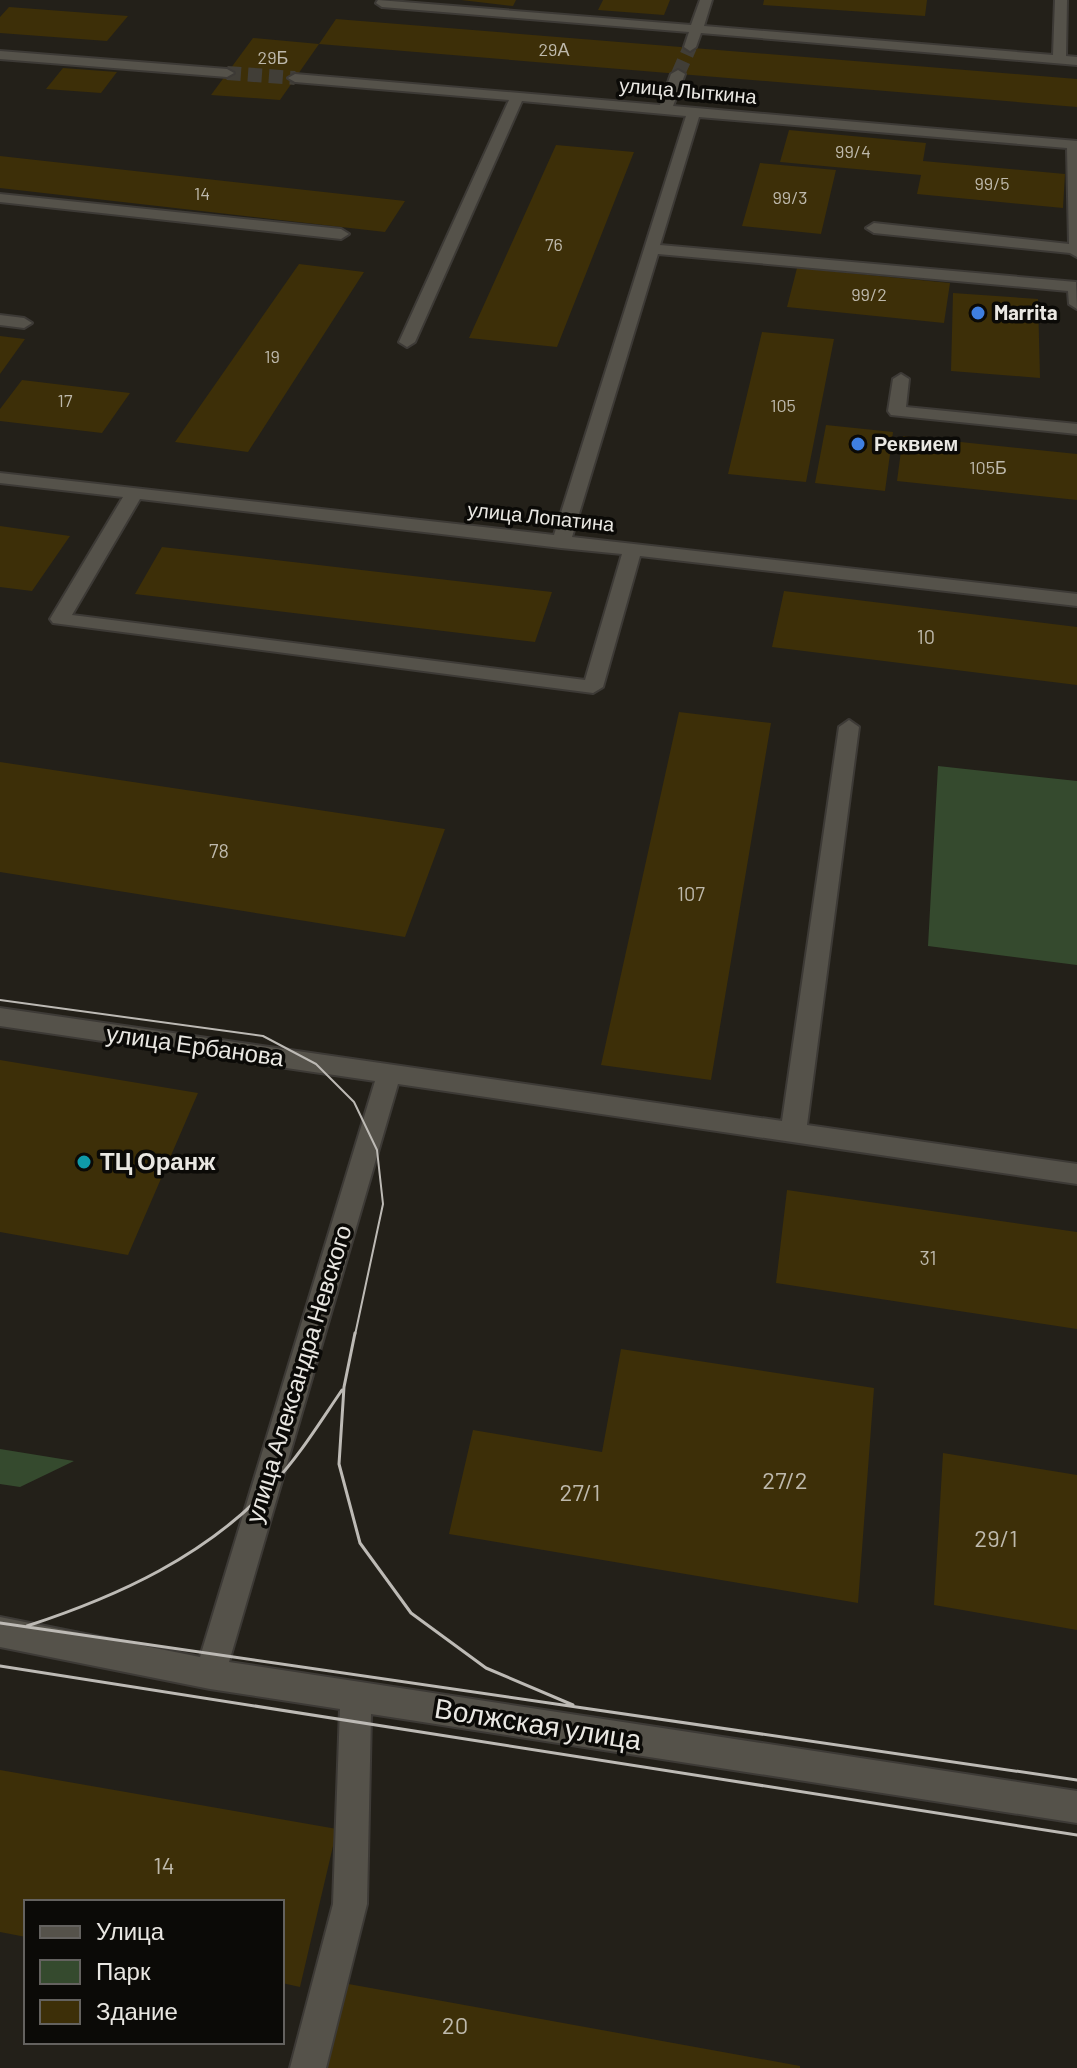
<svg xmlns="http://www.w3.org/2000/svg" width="1077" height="2068" font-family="Barlow,sans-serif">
	<rect width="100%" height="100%" fill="#232019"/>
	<!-- green -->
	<path fill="#354a2e" d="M938,766l139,15v184l-149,-19z
		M0,1449l74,12 -54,26 -20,-3z"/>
	<!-- building -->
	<path fill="#3d2f08" d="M461,0h55l-3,6z
		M603,0h67l-6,15 -66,-5z
		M764,0h163l-2,16 -162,-11z
		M9,7l119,9 -21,25 -107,-8v-16z
		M336,19l741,60v28l-758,-63z
		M253,38l66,6 -39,56 -69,-5z
		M63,68l54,4 -16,21 -55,-4z
		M789,130l137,13 -3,18 142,13 -2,34 -146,-14 4,-19 -141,-13z
		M556,145l78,7 -77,195 -88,-9z
		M0,156l405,45 -20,31 -385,-44z
		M760,163l76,7 -15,64 -79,-8z
		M299,264l65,8 -116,180 -73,-10z
		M797,268l153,15 -6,40 -157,-16z
		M953,293l85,6 2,79 -89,-7z
		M762,332l72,7 -28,143 -78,-8z
		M0,336l25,3 -25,35z
		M22,380l108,13 -28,40 -102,-12v-12z
		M826,425l67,7 -8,59 -70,-8z
		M903,436l174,18v46l-180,-19z
		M0,526l70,10 -38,55 -32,-4z
		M162,547l390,45 -17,50 -400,-48z
		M784,591l293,36v58l-305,-38z
		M679,712l92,11 -60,357 -110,-15z
		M0,762l445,67 -40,108 -405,-65z
		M0,1060l198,33 -70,162 -128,-23z
		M787,1190l290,42v97l-301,-46z
		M621,1349l253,39 -16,215 -409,-69 24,-104 129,22z
		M943,1453l134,22v155l-143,-25z
		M0,1770l337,59 -37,158 -18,-4v-81h-256v35l-26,-5z
		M343,1983l457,83v2h-475z"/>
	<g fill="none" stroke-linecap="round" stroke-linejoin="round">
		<!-- minor-tunnel -->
		<path stroke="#413e37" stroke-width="14" stroke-dasharray="14 7" stroke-linecap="butt" d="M227,73l68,5
			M678,74l12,-27"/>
		<!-- minor casing -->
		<g stroke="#3d3a36" stroke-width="4">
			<path id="minor" d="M378,0l313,25 9,-25h12l-8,26 349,29 2,-55h12l-1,56 11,1v8l-376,-32 -5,14 -6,4 -6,-4 5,-15 -307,-25 -6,-4z
				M0,51l227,18 7,4 -7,4 -227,-18z
				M678,70l7,4 -12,32 404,35v116l-7,-4 -196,-20 -8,-5 8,-5 195,21 -2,-96 -368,-31 -39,128 416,37 1,27 -8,-5 -1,-13 -410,-37 -86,283 505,57v12l-437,-50 -37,131 -10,6 -540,-70 -3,-4 73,-122 -123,-14v-10l554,62 132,-419 -164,-15 -107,241 -8,5 -8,-5 110,-242 -214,-18 -7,-4 7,-4 365,31 11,-31zM140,499l421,49 61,6 -37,126 -513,-65z
				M0,194l341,35 8,5 -8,5 -341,-37z
				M0,315l24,3 8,5 -8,5 -24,-3z
				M901,374l8,5 -3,28 171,17v10l-186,-19 -3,-4 5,-32z
				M849,720l10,7 -52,398 270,39v20l-679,-100 -169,578 848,129v32l-706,-109 -4,190 -41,164h-36l43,-164 7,-195 -130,-20 -210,-42v-30l200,40 175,-576 -375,-55v-18l782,113 57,-394z"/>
		</g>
		<!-- minor -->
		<use href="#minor" fill="#55524a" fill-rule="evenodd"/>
		<!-- tram-far1 -->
		<path stroke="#bdbab5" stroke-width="2" d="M0,1000l263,36 53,28 38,38 23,48 6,54 -28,131"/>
		<!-- tram -->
		<path stroke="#bdbab5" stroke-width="3" d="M355,1333l-11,54 -5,77 21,79 51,70 75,55 87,37
			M0,1623l1077,157
			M27,1626c92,-30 179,-70 246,-142 27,-29 47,-62 69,-94
			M0,1666l1077,169"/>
	</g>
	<!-- markers -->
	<g fill="#3f7fe0" stroke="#0b0a07" stroke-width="3">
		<circle cx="978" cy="313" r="8"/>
		<circle cx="858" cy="444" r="8"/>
	</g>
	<circle fill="#0f9aa8" stroke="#0b0a07" stroke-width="3" cx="84" cy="1162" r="8"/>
	<g text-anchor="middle" stroke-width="7" stroke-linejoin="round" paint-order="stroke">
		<!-- far-number labels -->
		<g font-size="18" fill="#beb9ac">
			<text x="554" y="56">29А</text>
			<text x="273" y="64">29Б</text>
			<text x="853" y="158">99/4</text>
			<text x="992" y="190">99/5</text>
			<text x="202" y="200">14</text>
			<text x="790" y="204">99/3</text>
			<text x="554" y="251">76</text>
			<text x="869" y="301">99/2</text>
			<text x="272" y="363">19</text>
			<text x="65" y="407">17</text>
			<text x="783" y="412">105</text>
			<text x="988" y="474">105Б</text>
		</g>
		<!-- far-street labels -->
		<g font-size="20" fill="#e9e7e2" stroke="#0b0a07">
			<text transform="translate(688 91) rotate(5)" y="7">улица Лыткина</text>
			<text transform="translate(541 517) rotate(6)" y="7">улица Лопатина</text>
		</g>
		<!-- far-poi labels -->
		<g font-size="20" font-weight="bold" fill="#e9e7e2" stroke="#0b0a07" text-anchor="start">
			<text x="994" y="320">Marrita</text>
			<text x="874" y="451">Реквием</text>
		</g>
		<!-- number labels -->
		<g font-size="20" fill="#beb9ac">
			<text x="926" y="644">10</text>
			<text x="219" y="858">78</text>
			<text x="691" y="901">107</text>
			<text x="928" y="1265">31</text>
		</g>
		<!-- street labels -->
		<g font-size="24" fill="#e9e7e2" stroke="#0b0a07">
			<text transform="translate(195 1046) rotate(8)" y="8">улица Ербанова</text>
			<text transform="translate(299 1374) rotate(-73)" y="8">улица Александра Невского</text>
		</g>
		<!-- poi labels -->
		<g font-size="24" font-weight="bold" fill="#e9e7e2" stroke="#0b0a07" text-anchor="start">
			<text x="100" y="1170">ТЦ Оранж</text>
		</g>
		<!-- near-number labels -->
		<g font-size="24" fill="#beb9ac">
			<text x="785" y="1489">27/2</text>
			<text x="580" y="1501">27/1</text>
			<text x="996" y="1547">29/1</text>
			<text x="164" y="1874">14</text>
			<text x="455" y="2034">20</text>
		</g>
		<!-- near-street labels -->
		<g font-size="28" fill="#e9e7e2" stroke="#0b0a07">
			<text transform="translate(538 1724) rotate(9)" y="10">Волжская улица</text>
		</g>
	</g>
	<!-- legend -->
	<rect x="24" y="1900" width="260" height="144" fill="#0b0a07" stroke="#64625f" stroke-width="2"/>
	<rect x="40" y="1926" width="40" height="12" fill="#55524a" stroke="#64625f" stroke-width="2"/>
	<text x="96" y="1940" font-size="24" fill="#e9e7e2">Улица</text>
	<rect x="40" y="1960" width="40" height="24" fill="#354a2e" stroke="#64625f" stroke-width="2"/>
	<text x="96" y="1980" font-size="24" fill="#e9e7e2">Парк</text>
	<rect x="40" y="2000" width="40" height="24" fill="#3d2f08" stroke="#64625f" stroke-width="2"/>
	<text x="96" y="2020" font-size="24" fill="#e9e7e2">Здание</text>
</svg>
